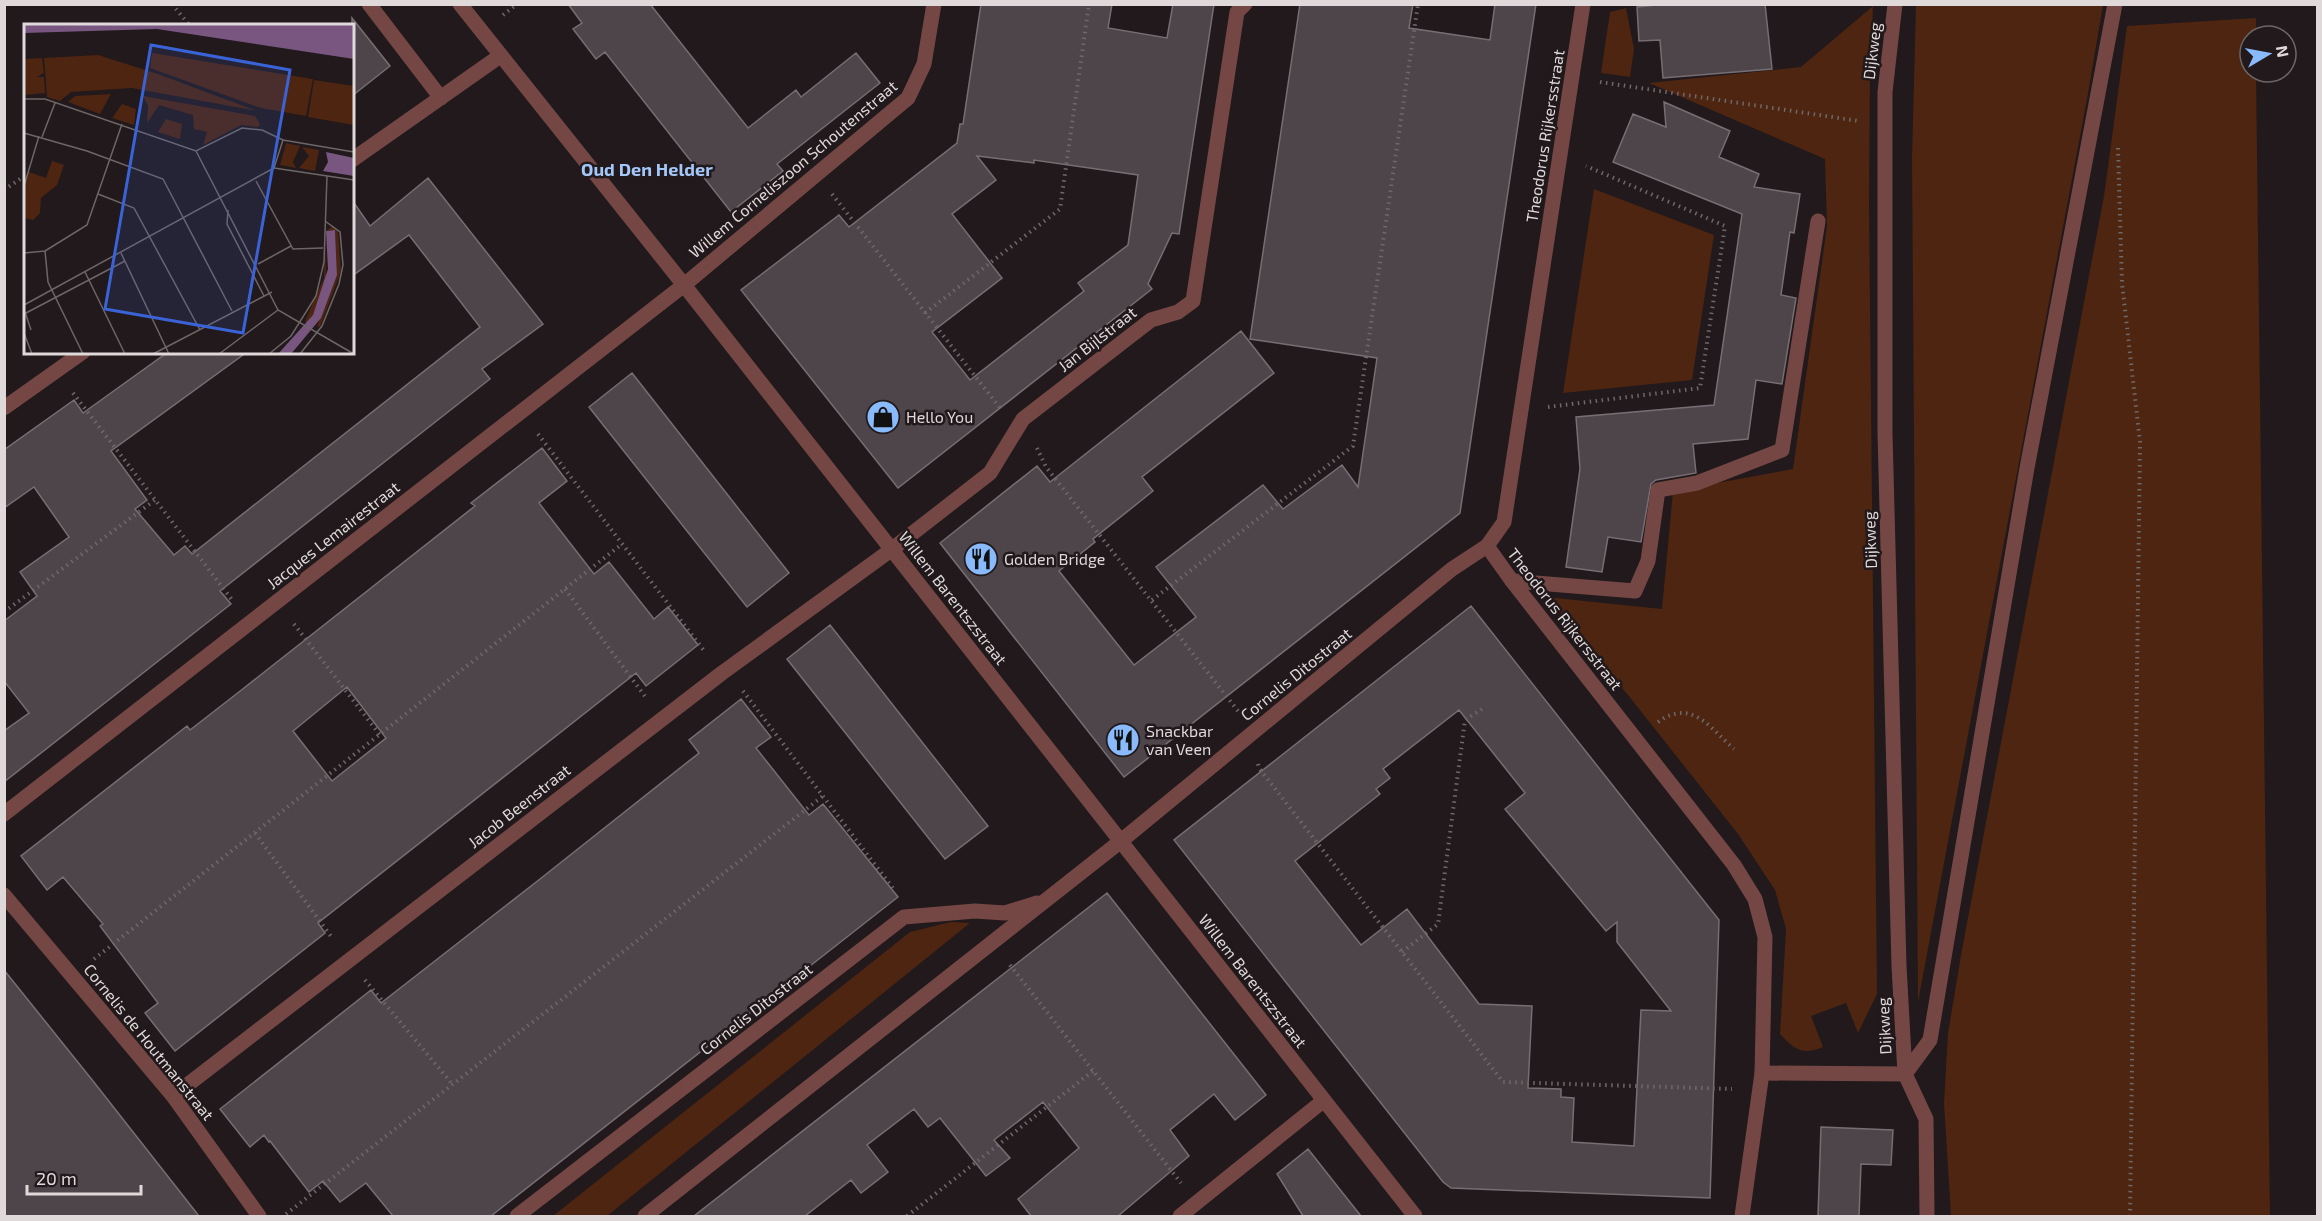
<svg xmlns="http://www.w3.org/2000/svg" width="2322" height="1221" font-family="'Exo 2',sans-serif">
	<rect width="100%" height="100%" fill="#21191b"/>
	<!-- green -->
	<path fill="#4d2511" d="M1916,5h187l-16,94 -169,903 -6,-845z
		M1873,6l-3,69 -1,128 8,791 -19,39 -12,-30 -35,13 12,31c-21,9 -29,2 -43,-13l6,-105 -11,-39 -37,-56 -110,-139 -82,-98 116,12 11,-118 120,-22 34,-243 -2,-67 -176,-76 152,-16z
		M1626,8l8,41 -4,28 -29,-4 9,-61z
		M2256,18v18h-6v36h6l14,1144h-319l-7,-113 4,-70 13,-78 143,-759 23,-170z
		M1594,189l120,46 -22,145 -129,13z
		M951,922l19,1 -363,293h-54l357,-284z"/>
	<!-- building -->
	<path fill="#4d454a" stroke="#766e73" stroke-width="1.5" fill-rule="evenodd" d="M568,4h82l98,124 48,-38 5,7 55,-44 24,30 -103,81 6,7 -52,41 -126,-160 -9,7 -23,-30 9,-6z
		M981,4h131l-4,24 59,10 6,-34h41l-35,230 -7,-1 -24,51 4,5 -254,199 -157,-198 98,-75 10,12 108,-84 3,-19h3zM977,156l57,7v-3l104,15 -10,70 -50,38 6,8 -114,89 -38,-48 70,-54 -50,-64 44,-34z
		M1300,4h113l-4,24 81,12 5,-36h41l-76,509 -336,264 -184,-234 97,-77 13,16 191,-151 33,42 -132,104 11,14 -60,48 2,3 -36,29 75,94 62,-48 -40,-50 107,-82 20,24 59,-44 16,22 19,-129 -127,-19z
		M1666,4h99l7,65 -109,9 -3,-38 -21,1 -2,-34z
		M352,18l38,48 -38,30z
		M1664,102l66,29 -11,26 40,17 -5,13 46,7 -6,39 -4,-1 -9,63 15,3 -14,86 -26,-4 -8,59 -55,5 3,29 -40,7 -5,4 -10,58 -33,-5 -6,35 -36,-5 14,-98 -4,-52 138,-12 28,-191 -129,-52 20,-48 33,13z
		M428,178l115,146 -61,45 8,10 -270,212 11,13 -227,178v-51l25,-18 -25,-32v-60l33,-25 -17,-24 49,-35 -35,-50 -30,21v-58l70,-50 9,13 85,-61h79l-136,99 36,49 -12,9 39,46 11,-9 7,8 288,-227 -71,-92 -57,41v-76l18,26z
		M632,373l157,200 -42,34 -158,-200z
		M542,448l25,33 -28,22 55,71 15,-12 45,57 14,-12 30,38 -52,41 -10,-13 -318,250 7,10 -150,118 -30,-38 13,-10 -58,-77 3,-2 -40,-47 -16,13 -26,-34 166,-130 3,4 54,-42 231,-182 -4,-3zM347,687l39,51 -54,43 -39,-50z
		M1471,606l248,314 -9,278 -259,-10 -8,-6 -269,-342zM1459,710l66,83 -20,16 101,122 11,-9v20l54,69 -30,-1 -7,136 -62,-4 2,-44 -13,-1v-8l-33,-1 4,-82 -53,-2 -72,-95 -46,36 -66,-84 85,-67 -4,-5 14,-11 -7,-9z
		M830,625l158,201 -43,33 -158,-200z
		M741,699l30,38 -15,11 53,67 14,-11 75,93 -407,319h-98l-27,-33 -26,19 -17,-21 -14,11 -39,-51 -1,1 -5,-7 -14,12 -30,-38 151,-119 10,13 159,-124 159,-126 -10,-13z
		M1107,893l159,202 -31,25 -21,-26 -44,36 19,26 -71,60h-87l-13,-17 61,-51 -36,-46 -49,38 16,18 -24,18 -46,-58 -12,9 -14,-18 -47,36 21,27 -27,21 -10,-13 -46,36h-111z
		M4,970l89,111 106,135h-195z
		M1821,1127l72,3 -2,35 -30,-1 -2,52h-41z
		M1308,1149l26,33 27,34h-58l-26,-42z"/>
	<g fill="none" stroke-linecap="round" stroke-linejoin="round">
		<!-- path -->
		<path stroke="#6f6869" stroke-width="4" stroke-dasharray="1.5 4.5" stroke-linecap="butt" d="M172,4l18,22
			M503,15l14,-11
			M1600,82l259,39
			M2118,148l4,135 18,159 -10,774
			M4,190l22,-15
			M832,194l168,214
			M925,313l135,-104 29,-205
			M73,393l160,208
			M1548,407l152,-19 25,-162 -139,-60
			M538,434l167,218
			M1037,448l9,19 192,244
			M565,589l82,110
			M1152,600l201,-154 65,-442
			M4,612l151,-112
			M294,624l86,111
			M743,691l152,200
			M1658,722c34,-24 51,5 76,27
			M1258,764l1,4 244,314 229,7
			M255,833l78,106
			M1402,952l36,-28 27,-204 17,-11
			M94,959l528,-415
			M1010,965l171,218
			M365,980l88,105
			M286,1214l537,-418
			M907,1216l186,-145"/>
		<!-- service -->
		<path stroke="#744744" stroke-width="15" d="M1895,4l-10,88v341l14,533 6,108 21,45 1,97
			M1512,581l123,10 13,-30 10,-71 39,-7 85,-33 36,-229
			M1762,1073l143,1
			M1905,1074l25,-34 97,-572 88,-464"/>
		<!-- minor -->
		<path stroke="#744744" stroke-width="15" d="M369,4l72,94
			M1583,4l-79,518 -17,24 25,35 222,284 21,34 10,38 -3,136 -20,143
			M352,160l148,-104
			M4,408l79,-56
			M4,814l680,-529 224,-187 16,-34 10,-60
			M4,895l169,201 86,120
			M173,1096l549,-423 169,-123 99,-77 33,-54 128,-99 27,-8 15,-11 44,-289 8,-8
			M517,1216l387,-299 71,-6 30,2 32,-10
			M645,1216l476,-375 331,-272 35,-23
			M1180,1216l143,-115"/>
		<!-- tertiary -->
		<path stroke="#744744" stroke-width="15" d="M460,4l224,281 731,931"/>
	</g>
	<!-- icons -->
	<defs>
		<g id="shop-disc" transform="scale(1.725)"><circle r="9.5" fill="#89bafc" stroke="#21191b"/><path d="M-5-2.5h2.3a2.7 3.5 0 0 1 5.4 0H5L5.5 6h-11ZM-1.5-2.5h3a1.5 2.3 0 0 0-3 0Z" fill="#111"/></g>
		<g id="restaurant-disc" transform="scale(1.725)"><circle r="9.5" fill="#89bafc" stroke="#21191b"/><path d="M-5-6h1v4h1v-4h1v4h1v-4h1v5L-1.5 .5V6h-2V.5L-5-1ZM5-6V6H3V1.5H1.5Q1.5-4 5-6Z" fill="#111"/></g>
	</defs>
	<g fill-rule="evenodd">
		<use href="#shop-disc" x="883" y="417"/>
		<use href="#restaurant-disc" x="981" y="559"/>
		<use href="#restaurant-disc" x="1123" y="740"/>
	</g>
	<g text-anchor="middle" stroke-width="5" stroke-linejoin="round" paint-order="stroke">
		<!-- street labels -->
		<g font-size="16" fill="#dfd9da" stroke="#21191b">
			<text transform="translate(1872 51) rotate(-83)" y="6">Dijkweg</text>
			<text transform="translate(1545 136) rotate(-81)" y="6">Theodorus Rijkersstraat</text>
			<text transform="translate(793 169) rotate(-40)" y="6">Willem Corneliszoon Schoutenstraat</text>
			<text transform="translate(1097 339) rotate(-38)" y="6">Jan Bijlstraat</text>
			<text transform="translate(333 535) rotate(-38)" y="6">Jacques Lemairestraat</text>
			<text transform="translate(1870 540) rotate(-92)" y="6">Dijkweg</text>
			<text transform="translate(953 598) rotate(52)" y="6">Willem Barentszstraat</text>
			<text transform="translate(1565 619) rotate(52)" y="6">Theodorus Rijkersstraat</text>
			<text transform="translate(1296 674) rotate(-39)" y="6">Cornelis Ditostraat</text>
			<text transform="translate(519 806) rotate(-38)" y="6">Jacob Beenstraat</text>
			<text transform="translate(1253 981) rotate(52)" y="6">Willem Barentszstraat</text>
			<text transform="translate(756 1009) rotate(-38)" y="6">Cornelis Ditostraat</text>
			<text transform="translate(1884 1026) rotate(-93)" y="6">Dijkweg</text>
			<text transform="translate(149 1042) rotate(51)" y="6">Cornelis de Houtmanstraat</text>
		</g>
		<!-- poi labels -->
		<g font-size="16" fill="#dfd9da" stroke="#21191b" text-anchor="start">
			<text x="906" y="423">Hello You</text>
			<text x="1004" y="565">Golden Bridge</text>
			<text x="1146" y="737">Snackbar<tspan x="1146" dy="18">van Veen</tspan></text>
		</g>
		<!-- neighbourhood labels -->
		<g font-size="18" font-weight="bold" fill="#a3c7f8" stroke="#21191b">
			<text x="647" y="176">Oud Den Helder</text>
		</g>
	</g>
	<!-- overview -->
	<g transform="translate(24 24)">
		<rect width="330" height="330" fill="#21191b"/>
		<path d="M128,29l161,26 -7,37 -45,-8 -111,-40zM74,31l60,19 99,37 -125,-23 -61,4 -11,9 -13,-4 -3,-39zM18,34l2,15 -7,4h7l1,16 -21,2v-36zM290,56l40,6v39l-46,-8zM87,70l-11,20 -32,-12 7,-6zM119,72l112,20 5,8 -2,3 -17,-2 -38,20 4,-13 -13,-3 -1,-14 -34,-10 -12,18 1,-17zM98,80l14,5 -2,16 -22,-7zM142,95l16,5 -2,15 -22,-7zM262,119l14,3 -7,16 3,6 -16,-3zM278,123l17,3 -4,21 -16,-3 10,-12zM28,137l12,4 -7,20 -16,13 -1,15 -7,7 -9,-2v-33l5,-13 17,6zM309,202l5,6 3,39 -21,56 -3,-1 20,-51 -2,-45 -10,1 1,48 -13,36 -6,8 -2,-2 19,-43v-46z" fill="#4d2511"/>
		<path d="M0,0h330v35l-197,-30 -133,4zM302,128l28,6v18l-31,-5 5,-9zM311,206l2,45 -16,43 -30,36h-13l35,-39 15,-46 -2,-38z" fill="#785680"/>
		<path fill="none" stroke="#6d6667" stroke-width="1.5" d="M0,75h21l151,52 46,-23 20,2 21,10M0,109l63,18 76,28 69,132M18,113l13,-34M259,116l71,12M172,127l82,159 76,44M250,144l80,12M250,144l9,-28M232,157l37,68 30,-1M0,162l15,-50M74,170l36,14 66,122M204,186l-1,14 37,72M21,227l42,-26 35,-101M21,227l3,31 35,72M0,229l21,-2M97,229l48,101M234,240l33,-18M61,248l40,82M0,281l250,-137M1,288l6,18M2,289l99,-52M0,309l8,21M129,330l119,-62M195,330l59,-44M245,330l22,-18 25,-40 8,-34 3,-86M276,330l22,-28 17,-42 4,-19 -3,-33 -15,-11"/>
		<path fill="#3a63d8" fill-opacity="0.15" stroke="#3a63d8" stroke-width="3" d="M127,21l139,25 -47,263 -138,-24z"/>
		<rect width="330" height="330" fill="none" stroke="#dfd9da" stroke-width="3"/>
	</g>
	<!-- border -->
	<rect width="2322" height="1221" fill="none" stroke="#dfd9da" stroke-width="12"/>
	<!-- north arrow -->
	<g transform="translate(2268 54) rotate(80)"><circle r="28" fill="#21191b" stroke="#6d6667" stroke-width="1.5"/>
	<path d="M0-4.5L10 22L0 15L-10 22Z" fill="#89bafc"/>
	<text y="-9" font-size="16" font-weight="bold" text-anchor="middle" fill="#dfd9da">N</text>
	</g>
	<!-- scale -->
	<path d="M27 1185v9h114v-9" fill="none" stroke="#dfd9da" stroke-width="3"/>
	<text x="36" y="1185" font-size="18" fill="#dfd9da" stroke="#21191b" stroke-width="4.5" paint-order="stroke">20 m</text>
</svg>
